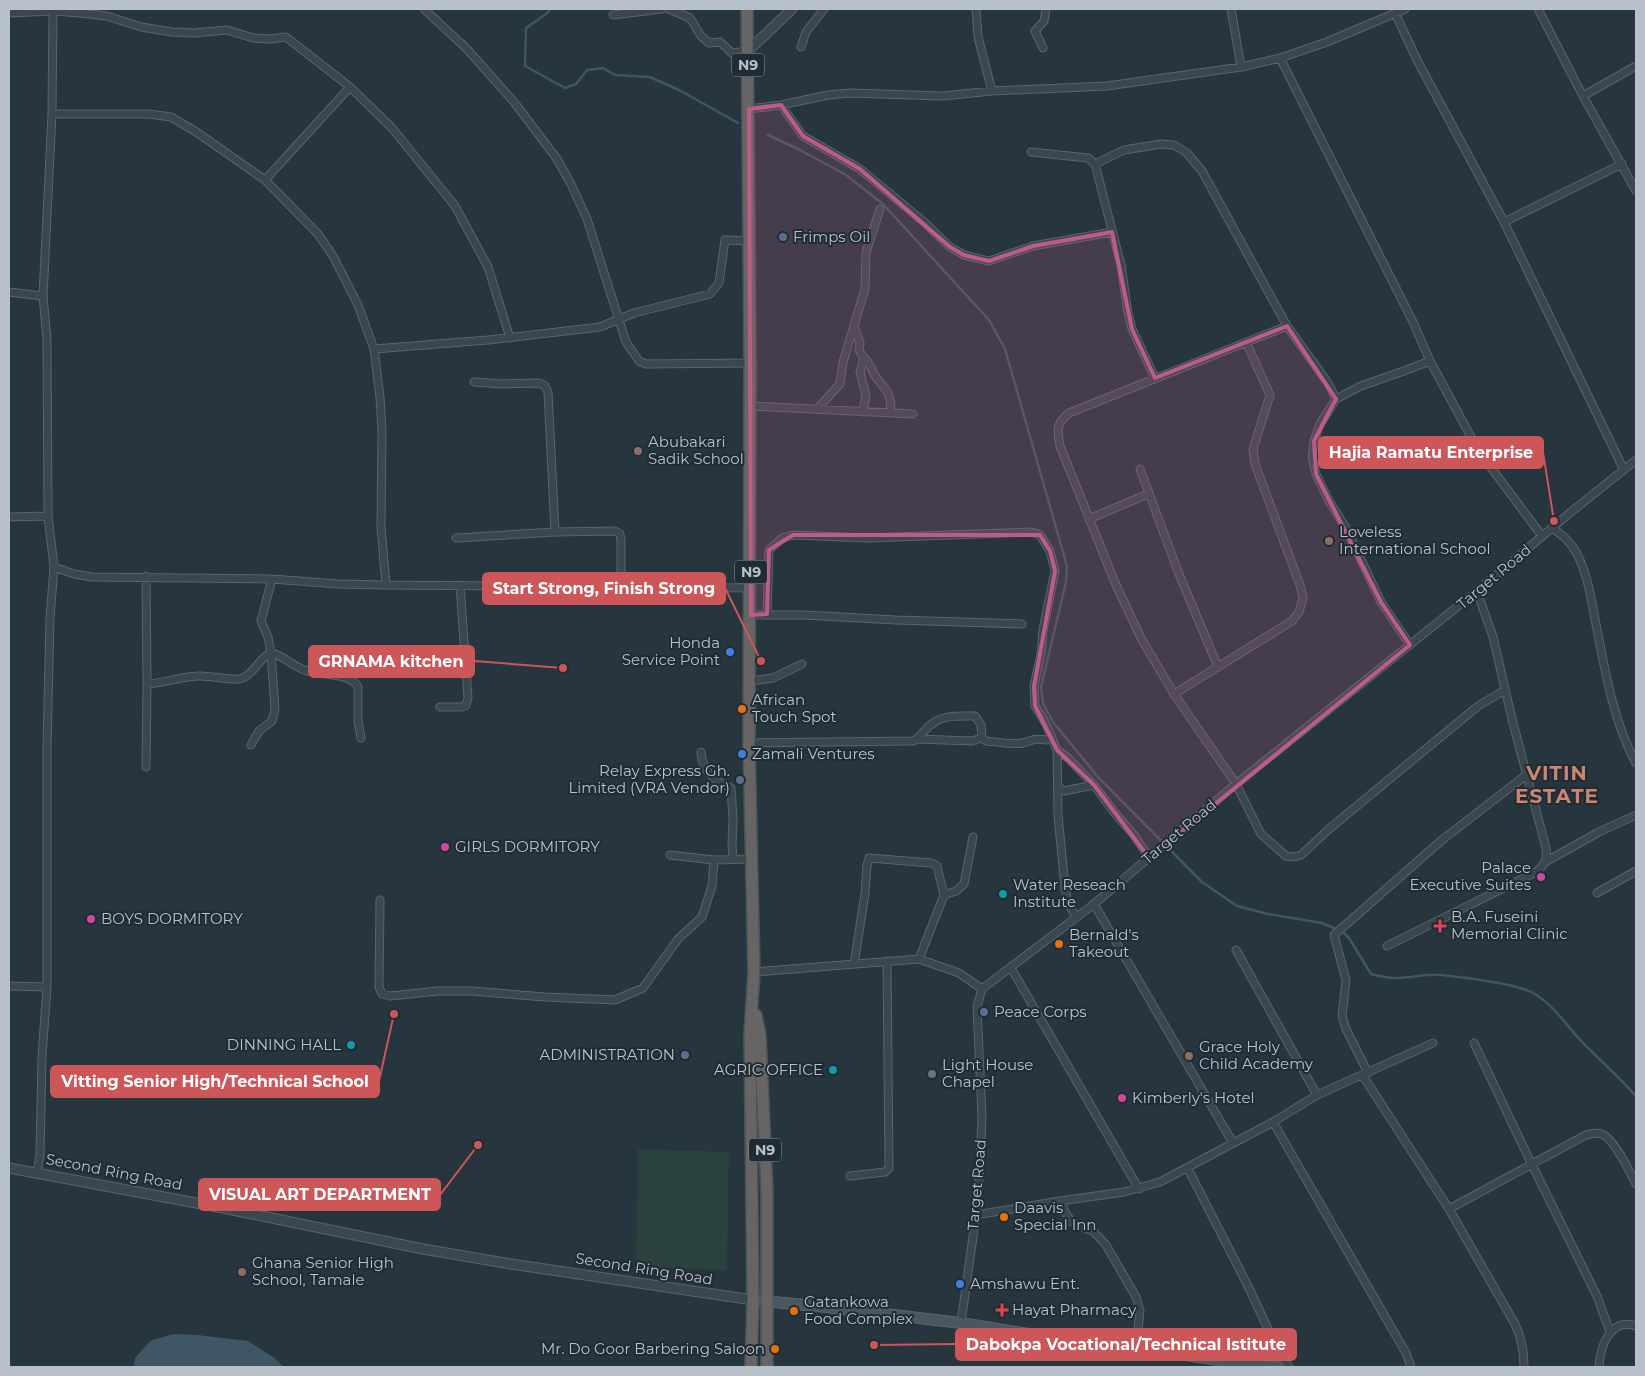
<svg xmlns="http://www.w3.org/2000/svg" width="1645" height="1376" font-family="Montserrat,sans-serif">
	<rect width="100%" height="100%" fill="#27353e"/>
	<!-- green -->
	<path fill="#2a413e" d="M638,1149l91,3 -2,118 -91,-3z"/>
	<!-- water -->
	<path fill="#3f5665" d="M173,1334l24,1 51,6 25,16 11,10h-150l1,-9 15,-17z"/>
	<g fill="none" stroke-linecap="round" stroke-linejoin="round">
		<!-- stream -->
		<path stroke="#3f5665" stroke-width="2.5" d="M551,9l-5,5 -20,14 -1,38 40,22 11,-4 11,-14 16,-2 12,7 35,2 31,14 57,32
			M768,135l32,15 46,25 37,29 106,116 16,29 62,217 -1,16 -25,105 2,16 10,19 45,55 104,105 35,24 31,8 54,9 21,9 6,6 22,36c24,7 34,3 57,1 10,-1 21,1 31,2 17,2 60,8 74,16 20,11 34,33 49,49 18,18 37,35 54,54"/>
		<!-- minor casing -->
		<g stroke="#59646c" stroke-width="9">
			<path id="minor" d="M424,9l42,39 48,54 43,57 14,25 16,35 39,123 13,19 7,3 104,-1
				M669,9l21,9 11,18 8,7 11,-1 12,11 16,-2
				M976,9l2,28 14,54
				M1231,9l10,58
				M1538,9l45,87 53,95
				M9,13l44,-2 27,2 27,3 34,11 31,5 22,1 33,-3 26,8 16,1 17,-2 64,50 42,41 63,78 33,61 22,71
				M1395,13l22,47 87,162 120,248
				M613,15l49,-6
				M801,47l5,-15 18,-23
				M1043,48l-8,-17 9,-10 2,-12
				M1280,58l133,264 17,39 48,89 64,86
				M1583,96l53,-30
				M781,105l22,31 57,33 64,53 26,25 14,8 25,6 44,-15 79,-14
				M749,109l32,-4 47,-10 22,-2 93,3 49,-5 115,-5 134,-19 39,-9 47,-16 78,-33
				M52,114h97l22,3 24,14 70,49 53,54 15,22 25,49 16,44 6,48 2,35 -1,95 5,58
				M1031,152l57,6 7,6 26,101 7,48 4,16 23,49
				M1095,164l29,-14 37,-6 13,1 13,8 15,18 85,155 41,57 8,16
				M265,180l85,-93
				M1504,222l118,-58
				M9,292l34,4 4,44 1,176
				M43,296l9,-182 1,-105
				M854,326l6,17 -1,7 4,7v5l-3,10 6,24 -3,16
				M1287,326l-218,87c-13,11 -12,16 -9,33l56,139 26,55 32,54 62,90 25,50 25,22 8,1 7,-2 28,-26 149,-123 27,-16
				M374,349l114,-9 112,-13 34,-14 76,-19 9,-11 6,-43 24,1
				M863,357c6,4 8,11 11,17 11,17 17,15 17,39
				M474,382l28,2 37,-1 6,3 3,6 7,140
				M751,406l162,8
				M817,409l23,-25 3,-22 22,-73 1,-37 14,-43
				M1140,469l39,105 39,93
				M9,517l39,-1 6,51 20,7 18,3 180,2 66,5 48,1 365,3
				M1089,519l59,-25
				M1552,528c10,7 18,13 24,24 11,20 15,45 19,67 9,46 18,103 41,144
				M456,538l99,-6 60,-1 5,3 1,6v47
				M146,576l1,108
				M272,579l-11,42 7,16 3,16c13,2 23,15 36,18 16,5 42,1 51,16v34l3,17
				M767,614l2,-64 13,-12 11,-3 75,3 164,-6 8,3 10,16 5,20 -12,59 -2,24 -7,32 1,20 10,16 12,28 1,65 7,73 3,15 8,14
				M751,615h53l92,5 126,4
				M1410,645l-29,-43 -35,-74 -17,-27 -13,-27 -4,-16 2,-17 6,-17 16,-25 25,-13 40,-14 29,-11
				M750,681l23,-3 29,-14
				M1174,694l118,-73 7,-9 4,-14 -3,-13 -45,-121 -2,-15 17,-54 -24,-53
				M440,707h22l4,-2 2,-7 -8,-113
				M917,739l55,2 10,-3
				M749,743l164,-2c7,-3 10,-9 15,-14 13,-13 30,-11 47,-11l6,9 1,13 4,3c9,1 28,4 37,2 9,-3 13,-5 23,-3
				M1057,750l11,8 26,27 20,27 20,23 15,23
				M701,752c1,19 13,29 30,36l2,31 -1,26 1,13
				M146,767l1,-83c18,-1 35,-8 53,-8 12,0 28,4 39,3 15,-3 19,-21 32,-26l4,56 -3,12 -13,10 -8,14
				M1058,787l6,4 30,-6
				M670,855l44,5 37,-1
				M1547,861l52,-29 37,-17
				M1597,893l39,-22
				M944,895l12,-4 8,-7 9,-47
				M380,900l-1,87 3,7 8,2 48,-5h34l73,6 70,3 28,-12 35,-49 24,-22 10,-31 2,-26
				M1094,904l139,239
				M1387,946l149,-74c10,-8 11,-12 10,-24l-34,-129 -19,-82 -16,-46
				M1236,950l81,145
				M854,964l11,-70 2,-29 2,-7 62,5 6,3 7,29 -25,64
				M1011,968l128,221
				M754,972l165,-13 40,14 23,16
				M9,986l38,1
				M1474,1043l58,122 65,131 13,36
				M1368,1073l-22,-44 -4,-13 4,-36 -12,-45 108,-95 84,-65
				M1363,1076l86,133 66,115c7,15 9,27 9,43
				M1273,1122l133,231 5,14
				M1188,1169l61,119 30,65 10,14
				M37,1173l3,-18 2,-99 5,-69v-238l3,-131 4,-51
				M850,1176l35,-4 4,-4 -2,-207
				M1060,1201l6,13 6,8 22,10 12,13 30,52 4,14 -4,36
				M1449,1209l137,-74c5,-1 11,-3 16,-1 12,5 28,38 34,50
				M976,1215l84,-14 64,-9 36,-10 113,-60 44,-27 116,-52
				M961,1323l15,-108 4,-47 2,-51 -5,-110 5,-18 112,-85 142,-120 241,-193 94,-79 65,-52
				M1599,1367c1,-20 11,-50 37,-41"/>
		</g>
		<!-- tertiary casing -->
		<g stroke="#59646c" stroke-width="11">
			<path id="tertiary" d="M748,51l44,-42
				M9,1168l214,40 200,41 88,15 242,36"/>
		</g>
		<!-- secondary casing -->
		<g stroke="#59646c" stroke-width="12">
			<path id="secondary" d="M753,1300l73,7 135,16 105,17 70,7 113,18 31,2"/>
		</g>
		<!-- trunk casing -->
		<g stroke="#465159" stroke-width="14">
			<path id="trunk" d="M747,9l3,354 -1,380 5,229 -4,62 3,266 -2,67
				M756,1015l4,20 7,157v175"/>
		</g>
		<!-- minor -->
		<use href="#minor" stroke="#3b474e" stroke-width="7"/>
		<!-- tertiary -->
		<use href="#tertiary" stroke="#3b474e" stroke-width="9"/>
		<!-- secondary -->
		<use href="#secondary" stroke="#4a5761" stroke-width="10"/>
		<!-- trunk -->
		<use href="#trunk" stroke="#666564" stroke-width="11"/>
	</g>
	<!-- marked area -->
	<path fill="#be5c87" fill-opacity="0.2" stroke="#be5c87" stroke-width="4" stroke-linejoin="round" d="M781,105l22,31 57,33 90,78 14,8 25,6 44,-15 79,-14 20,97 23,49 132,-52 49,73 -22,42 2,33 65,128 29,43 -261,213 -55,-73 -37,-35 -22,-44 -1,-20 21,-115 -5,-20 -10,-16h-247l-24,15 -2,64 -16,1 -2,-506z"/>
	<!-- markers -->
	<g fill="#5c6f8a" stroke="#202c33" stroke-width="2">
		<circle cx="783" cy="237" r="5"/>
		<circle cx="740" cy="780" r="5"/>
		<circle cx="984" cy="1012" r="5"/>
		<circle cx="685" cy="1055" r="5"/>
	</g>
	<g fill="#8d6e63" stroke="#202c33" stroke-width="2">
		<circle cx="638" cy="451" r="5"/>
		<circle cx="1329" cy="541" r="5"/>
		<circle cx="1189" cy="1056" r="5"/>
		<circle cx="242" cy="1272" r="5"/>
	</g>
	<g fill="#3f7fe0" stroke="#202c33" stroke-width="2">
		<circle cx="730" cy="652" r="5"/>
		<circle cx="742" cy="754" r="5"/>
		<circle cx="960" cy="1284" r="5"/>
	</g>
	<g fill="#e8710a" stroke="#202c33" stroke-width="2">
		<circle cx="742" cy="709" r="5"/>
		<circle cx="1059" cy="944" r="5"/>
		<circle cx="1004" cy="1217" r="5"/>
		<circle cx="794" cy="1311" r="5"/>
		<circle cx="775" cy="1349" r="5"/>
	</g>
	<g fill="#d1479c" stroke="#202c33" stroke-width="2">
		<circle cx="445" cy="847" r="5"/>
		<circle cx="1541" cy="877" r="5"/>
		<circle cx="91" cy="919" r="5"/>
		<circle cx="1122" cy="1098" r="5"/>
	</g>
	<g fill="#0f9aa8" stroke="#202c33" stroke-width="2">
		<circle cx="1003" cy="894" r="5"/>
		<circle cx="351" cy="1045" r="5"/>
		<circle cx="833" cy="1070" r="5"/>
	</g>
	<g fill="#e0444e" stroke="#202c33" stroke-width="2">
		<path d="M1437.5 918.5h5v5h5v5h-5v5h-5v-5h-5v-5h5z"/>
		<path d="M999.5 1302.5h5v5h5v5h-5v5h-5v-5h-5v-5h5z"/>
	</g>
	<circle fill="#6b7280" stroke="#202c33" stroke-width="2" cx="932" cy="1074" r="5"/>
	<g text-anchor="middle" stroke-width="4" stroke-linejoin="round" paint-order="stroke">
		<!-- shield labels -->
		<g fill="#202c33" stroke="#8a949c" stroke-width="1">
			<rect x="732" y="53.5" width="32" height="23" rx="4"/>
			<rect x="735" y="560.5" width="32" height="23" rx="4"/>
			<rect x="749" y="1138.5" width="32" height="23" rx="4"/>
		</g>
		<g font-size="14" font-weight="bold" fill="#b8c1c9">
			<text x="748" y="70">N9</text>
			<text x="751" y="577">N9</text>
			<text x="765" y="1155">N9</text>
		</g>
		<!-- poi labels -->
		<g font-size="15" fill="#b8c1c9" stroke="#202c33" text-anchor="start">
			<text x="793" y="242">Frimps Oil</text>
			<text x="648" y="447">Abubakari<tspan x="648" dy="17">Sadik School</tspan></text>
			<text x="1339" y="537">Loveless<tspan x="1339" dy="17">International School</tspan></text>
			<text x="720" y="648" text-anchor="end">Honda<tspan x="720" dy="17">Service Point</tspan></text>
			<text x="752" y="705">African<tspan x="752" dy="17">Touch Spot</tspan></text>
			<text x="752" y="759">Zamali Ventures</text>
			<text x="730" y="776" text-anchor="end">Relay Express Gh.<tspan x="730" dy="17">Limited (VRA Vendor)</tspan></text>
			<text x="455" y="852">GIRLS DORMITORY</text>
			<text x="1531" y="873" text-anchor="end">Palace<tspan x="1531" dy="17">Executive Suites</tspan></text>
			<text x="1013" y="890">Water Reseach<tspan x="1013" dy="17">Institute</tspan></text>
			<text x="1451" y="922">B.A. Fuseini<tspan x="1451" dy="17">Memorial Clinic</tspan></text>
			<text x="101" y="924">BOYS DORMITORY</text>
			<text x="1069" y="940">Bernald's<tspan x="1069" dy="17">Takeout</tspan></text>
			<text x="994" y="1017">Peace Corps</text>
			<text x="341" y="1050" text-anchor="end">DINNING HALL</text>
			<text x="1199" y="1052">Grace Holy<tspan x="1199" dy="17">Child Academy</tspan></text>
			<text x="675" y="1060" text-anchor="end">ADMINISTRATION</text>
			<text x="942" y="1070">Light House<tspan x="942" dy="17">Chapel</tspan></text>
			<text x="823" y="1075" text-anchor="end">AGRIC OFFICE</text>
			<text x="1132" y="1103">Kimberly's Hotel</text>
			<text x="1014" y="1213">Daavis<tspan x="1014" dy="17">Special Inn</tspan></text>
			<text x="252" y="1268">Ghana Senior High<tspan x="252" dy="17">School, Tamale</tspan></text>
			<text x="970" y="1289">Amshawu Ent.</text>
			<text x="804" y="1307">Gatankowa<tspan x="804" dy="17">Food Complex</tspan></text>
			<text x="1012" y="1315">Hayat Pharmacy</text>
			<text x="765" y="1354" text-anchor="end">Mr. Do Goor Barbering Saloon</text>
		</g>
		<!-- street labels -->
		<g font-size="15" fill="#b8c1c9" stroke="#202c33">
			<text transform="translate(1494 577) rotate(-40)" y="5">Target Road</text>
			<text transform="translate(1179 832) rotate(-40)" y="5">Target Road</text>
			<text transform="translate(114 1172) rotate(11)" y="5">Second Ring Road</text>
			<text transform="translate(977 1185) rotate(-85)" y="5">Target Road</text>
			<text transform="translate(644 1269) rotate(9)" y="5">Second Ring Road</text>
		</g>
		<!-- district labels -->
		<g font-size="20" font-weight="bold" letter-spacing="1" fill="#cc856f" stroke="#202c33">
			<text x="1557" y="780">VITIN<tspan x="1557" dy="23">ESTATE</tspan></text>
		</g>
	</g>
	<!-- callouts -->
	<path fill="none" stroke="#cd5658" stroke-width="2" d="M1554 521L1543 452M761 661L725 588M563 668L474 661M394 1014L379 1081M478 1145L440 1195M874 1345L956 1344"/>
	<g fill="#cd5658" stroke="#202c33" stroke-width="2">
		<circle cx="1554" cy="521" r="5"/>
		<circle cx="761" cy="661" r="5"/>
		<circle cx="563" cy="668" r="5"/>
		<circle cx="394" cy="1014" r="5"/>
		<circle cx="478" cy="1145" r="5"/>
		<circle cx="874" cy="1345" r="5"/>
	</g>
	<g fill="#cd5658" stroke="#cd5658" stroke-width="2">
		<rect x="1319" y="437" width="224" height="31" rx="5"/>
		<rect x="483" y="573" width="242" height="31" rx="5"/>
		<rect x="309" y="646" width="165" height="31" rx="5"/>
		<rect x="51" y="1066" width="328" height="31" rx="5"/>
		<rect x="199" y="1179" width="241" height="31" rx="5"/>
		<rect x="956" y="1329" width="340" height="31" rx="5"/>
	</g>
	<g font-size="16" text-anchor="middle" font-weight="bold" fill="#fff">
		<text x="1431" y="458">Hajia Ramatu Enterprise</text>
		<text x="604" y="594">Start Strong, Finish Strong</text>
		<text x="391" y="667">GRNAMA kitchen</text>
		<text x="215" y="1087">Vitting Senior High/Technical School</text>
		<text x="320" y="1200">VISUAL ART DEPARTMENT</text>
		<text x="1126" y="1350">Dabokpa Vocational/Technical Istitute</text>
	</g>
	<!-- border -->
	<rect width="1645" height="1376" fill="none" stroke="#b8c1c9" stroke-width="20"/>
</svg>
